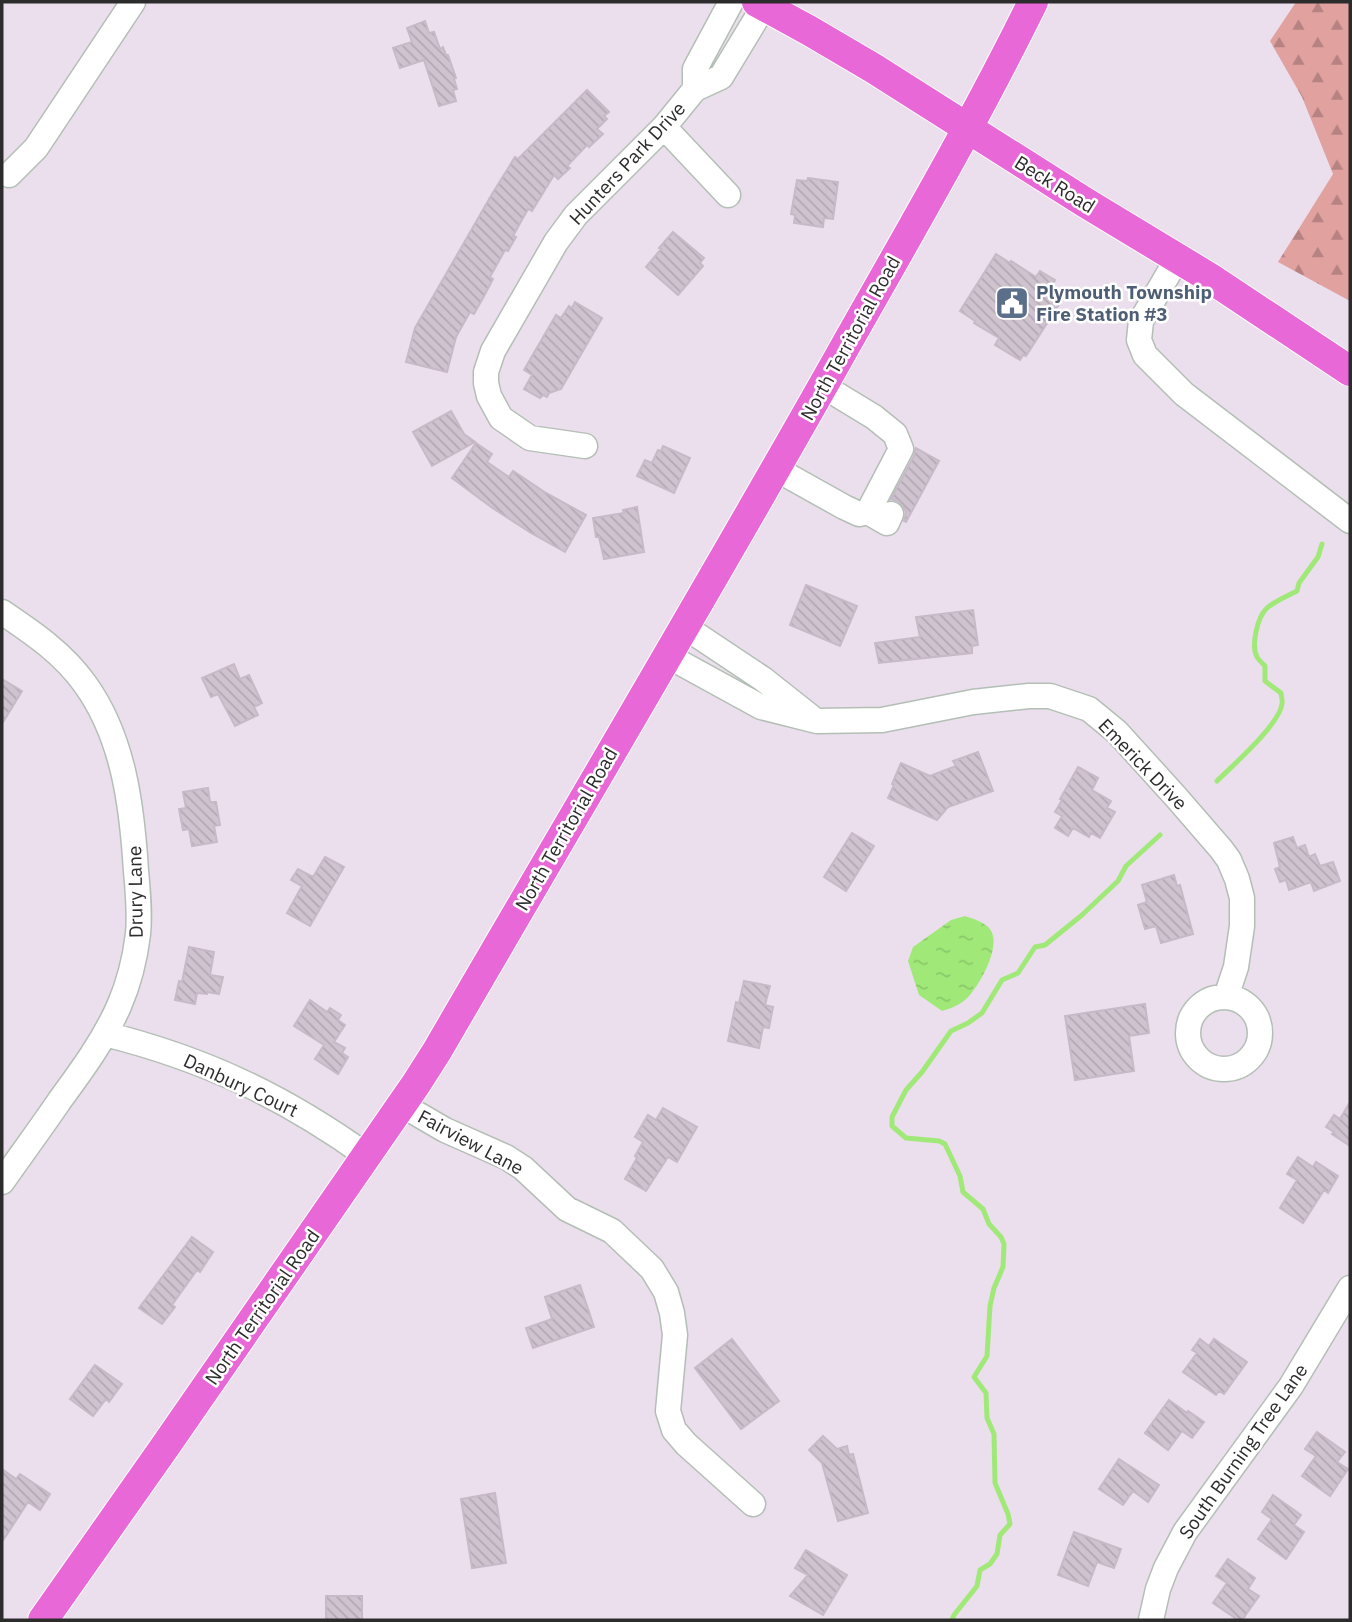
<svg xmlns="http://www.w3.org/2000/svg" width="1352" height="1622" font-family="'IBM Plex Sans',sans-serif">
	<defs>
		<pattern id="forest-firs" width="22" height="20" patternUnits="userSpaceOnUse" patternTransform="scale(1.75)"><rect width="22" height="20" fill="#e0a19f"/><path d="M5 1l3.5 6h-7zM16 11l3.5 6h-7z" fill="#b68382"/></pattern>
		<pattern id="water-ripples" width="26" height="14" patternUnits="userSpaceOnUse" patternTransform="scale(1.75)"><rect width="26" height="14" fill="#a0e979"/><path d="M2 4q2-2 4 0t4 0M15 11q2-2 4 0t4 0" fill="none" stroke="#8ac869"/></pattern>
		<pattern id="building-back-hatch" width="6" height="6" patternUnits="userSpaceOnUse" patternTransform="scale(1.75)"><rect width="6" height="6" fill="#cfc3d0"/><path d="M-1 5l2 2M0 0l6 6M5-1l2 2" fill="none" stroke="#b2a8b3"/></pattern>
	</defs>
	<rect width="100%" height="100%" fill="#ecdfed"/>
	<!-- forest -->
	<path fill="url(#forest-firs)" d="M1296,2h54v299l-72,-39 55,-88 -31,-77 -32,-56z"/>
	<!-- water -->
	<path fill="url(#water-ripples)" d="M965,916c9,3 19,6 25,13 12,16 -9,53 -20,66 -8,9 -17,13 -28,16l-23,-16 -11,-34 5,-14 38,-27z"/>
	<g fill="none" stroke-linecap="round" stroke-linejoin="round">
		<!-- stream -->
		<path stroke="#a0e979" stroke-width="5" d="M1217,781c16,-16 62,-56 65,-77 1,-1 -1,-10 -1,-11l-16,-12v-15c-2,-2 -7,-7 -8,-9 -6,-11 0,-40 10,-49 8,-7 20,-12 30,-17l2,-8 19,-26 4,-13
			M952,1620l2,-5 23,-29 3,-16 10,-6 7,-10 3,-19 10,-11 -2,-10 -13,-31 -1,-49 -7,-16 -1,-25 -12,-16 13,-21 3,-50 4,-18 9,-21 1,-23 -3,-7 -12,-13 -6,-15 -20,-17 -3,-16 -15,-32 -6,-3 -33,-3 -14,-12v-9l14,-27 16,-18 29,-41 17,-8 14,-10 20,-33 16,-7 17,-26 10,-2 37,-30 36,-34 8,-15 34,-31"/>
	</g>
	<!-- building -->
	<path fill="url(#building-back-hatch)" stroke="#c8b9c8" stroke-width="2" d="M425,21l4,12 5,-1 6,17 3,-2 3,8h2l8,23 -2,1 3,10 -4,1 3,11 -17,5 -15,-46 -24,8 -7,-20 19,-6 -5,-14z
		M587,90l22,22 -5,4 3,3 -10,10 6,5 -14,13 -2,-2 -20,21 3,2 -12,11 -4,-4 -22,36 -4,-2 -15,27 3,1 -8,14 -3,-1 -15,27 3,2 -10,19 -9,16 -4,-2 -14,25 -9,35 -41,-10 9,-34 77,-134 23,-37 3,2z
		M808,178l30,4 -5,37 -9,-1 -1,9 -29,-4 1,-8 -4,-1 6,-34 10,1z
		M673,232l31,26 -4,5 3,3 -25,29 -32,-28 15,-18 -2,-1z
		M996,254l14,9 1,-2 25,16 4,-6 15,9 -4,7 14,8 -39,61 -3,-1 -3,5 -25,-15 4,-7 -25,-15 1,-2 -15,-10z
		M575,302l27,16 -41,71 -12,4 -2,4 -4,-2 -3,3 -16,-9 8,-14 -8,-5 32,-55 5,3 8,-12 3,2z
		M451,411l13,23 11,8 -43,24 -19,-34z
		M476,443l16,11 -5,8 22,15 4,-6 33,22 40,22 -21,37 -34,-19 -40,-26 -39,-29z
		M663,446l27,12 -16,35 -37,-17 8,-16 7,3 6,-13 3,1z
		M916,448l23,13 -33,61 -2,-1 2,-9 -3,-6 -5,-5 -7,-2 23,-43z
		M637,507l7,45 -40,7 -5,-22h-3l-3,-19 31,-5 -1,-3z
		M806,585l51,21 -17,40 -50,-21z
		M973,610l5,35 -6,1v7l-93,10 -4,-20 45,-6 -4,-20z
		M234,664l6,15 9,-4 13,28 -8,4 4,8 -23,11 -17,-32 -7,3 -9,-19z
		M2,679l20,12 -20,33z
		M978,752l15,39 -45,16 -11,13 -49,-22 6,-13 -2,-1 9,-21 29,13 26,-10 -3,-5z
		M1078,767l20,11 -6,12 19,11 -4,7 8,4 -15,26 -9,-5 -2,4 -16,-9 -5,8 -13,-8 7,-12 -7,-4 7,-12 -2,-1z
		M208,788l2,14h6l4,23 -6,1 3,16 -25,4 -3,-17 -6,1 -4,-21 7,-1 -3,-16z
		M852,833l22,13 -28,45 -22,-14z
		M1293,837l4,11 8,-3 4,12 6,-3 5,12 13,-4 7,19 -26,10 -3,-9 -22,8 -3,-10 -6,2 -5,-13 5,-2 -6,-24z
		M325,857l19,10 -34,59 -23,-13 15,-27 -11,-6 7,-11 15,8z
		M1174,875l3,11 3,-1 13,49 -32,9 -5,-17 -11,3 -7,-24 9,-3 -5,-17z
		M189,947l25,5 -4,23 13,2 -4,17 -12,-2v2l-10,-1 -2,11 -20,-4 4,-19 3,1z
		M744,981l26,5 -5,19 8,2 -4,21 -6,-1 -4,21 -31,-7 8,-39 3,1z
		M310,1000l17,12 3,-4 11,7 -3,5 7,5 -11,17 11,6 -3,5 6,4 -10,17 -23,-15 9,-14 -30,-19z
		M1145,1004l4,29 -20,3 5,35 -59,9 -10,-64z
		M1350,1102v44l-18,-12 2,-2 -8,-5 8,-12 6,4z
		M663,1108l34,19 -20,35 -9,-5 -22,34 -21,-12 12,-21 -2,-2 8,-14 -8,-5 13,-22 8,5z
		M1298,1157l15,10 3,-5 22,14 -10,17 -4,-3 -21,33 -23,-15 17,-28 -10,-6z
		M192,1237l21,15 -13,20 -3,-2 -25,35 3,2 -13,17 -23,-16z
		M580,1285l14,42 -61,21 -7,-20 26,-9 -7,-22z
		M732,1339l47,62 -38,28 -46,-61z
		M1200,1339l9,7 5,-7 33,23 -23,32 -5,-3 -3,4 -33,-23 14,-19 -5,-3z
		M95,1365l27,19 -13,18 -3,-3 -13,17 -23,-17z
		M1169,1400l18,13 1,-2 16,11 -12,16 -10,-7 -14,19 -23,-17z
		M1317,1432l28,20 -8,10 11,7 -18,27 -28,-20 14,-20 -11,-7z
		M823,1436l14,13 10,-3 2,9 4,-1 15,59 -30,8 -16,-58 -13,-13z
		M1119,1459l40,26 -11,17 -15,-11 -10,14 -24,-16z
		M2,1469l14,10 4,-5 30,20 -10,16 -12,-8 -26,40z
		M495,1493l11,70 -34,5 -11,-69z
		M1273,1495l28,20 -7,10 10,7 -18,27 -28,-20 14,-20 -10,-7z
		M1074,1532l47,17 -7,19 -17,-6 -9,24 -30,-11z
		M806,1550l41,25 -24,40 -33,-19 18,-21 -13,-7z
		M1228,1559l27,19 -7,11 11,7 -17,24h-4l-25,-17 14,-20 -11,-7z
		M326,1596h36v24h-36z"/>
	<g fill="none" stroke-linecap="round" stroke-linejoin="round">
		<!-- minor casing -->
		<g stroke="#b3bfb5" stroke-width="27">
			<path id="minor" d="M695,89v-20l36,-67
				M664,127l64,68
				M9,175l27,-27 97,-146
				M1177,259l-36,62 -2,19 6,15 39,39 166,127
				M585,446l-55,-8 -29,-20 -12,-22 -3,-13v-11l7,-21 63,-109 20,-27 88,-88 31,-38 26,-12 43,-71
				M776,469l68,38 15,7 9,-2 33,-63 -6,-15 -21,-17 -51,-31
				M868,512l19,11 4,-9
				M2,612c31,21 61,41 83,72 39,54 47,123 51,187 2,21 4,42 2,63 -3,25 -9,49 -19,72 -15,34 -37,64 -59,94 -19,28 -39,55 -58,82
				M685,627l78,52 48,38
				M668,656l93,51 56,14 65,-1 91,-18 56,-6h21l39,13 28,23 59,65 45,52 8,11 8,19 5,19v28l-6,41 -10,30
				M1188 1033a36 36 0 1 1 72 0a36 36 0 1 1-72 0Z
				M105,1034c100,25 178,62 262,122
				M402,1105l43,25 61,27 17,11 44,41 45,22 40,38 14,23 6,21 3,22 -7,76 6,19 12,14 67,60
				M1151,1620l7,-31 8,-21 19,-36 106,-146 59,-98"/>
		</g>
		<!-- major casing -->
		<g stroke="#fff" stroke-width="32">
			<path id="major" d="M757,2l53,29 63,37 213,135 124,75 140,93
				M43,1620l121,-172 252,-364 21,-33c137,-236 277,-471 410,-708 64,-113 129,-225 186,-341"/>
		</g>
		<!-- minor -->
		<use href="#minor" stroke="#fff" stroke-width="24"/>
		<!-- major -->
		<use href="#major" stroke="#e968d7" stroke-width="30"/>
	</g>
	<!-- icons -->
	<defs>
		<g id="civic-square" transform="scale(1.75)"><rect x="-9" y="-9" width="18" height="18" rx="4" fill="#5c6f8a" stroke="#fff"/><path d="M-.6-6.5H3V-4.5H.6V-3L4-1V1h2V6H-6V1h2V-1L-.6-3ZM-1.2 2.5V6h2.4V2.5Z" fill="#fff"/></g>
	</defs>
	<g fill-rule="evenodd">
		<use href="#civic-square" x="1012" y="303"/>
	</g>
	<g text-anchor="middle" stroke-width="5" stroke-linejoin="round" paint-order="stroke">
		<!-- street labels -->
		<g font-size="19" fill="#2c2c2c" stroke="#fff">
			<text transform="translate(627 163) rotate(-47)" y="7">Hunters Park Drive</text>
			<text transform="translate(1055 184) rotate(32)" y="7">Beck Road</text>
			<text transform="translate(850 338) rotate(-61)" y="7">North Territorial Road</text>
			<text transform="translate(1143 764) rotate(46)" y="7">Emerick Drive</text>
			<text transform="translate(566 829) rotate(-60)" y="7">North Territorial Road</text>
			<text transform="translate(135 892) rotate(-91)" y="7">Drury Lane</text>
			<text transform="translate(241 1085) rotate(25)" y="7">Danbury Court</text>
			<text transform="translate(471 1142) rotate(28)" y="7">Fairview Lane</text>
			<text transform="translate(262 1307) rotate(-55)" y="7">North Territorial Road</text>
			<text transform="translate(1243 1451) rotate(-55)" y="7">South Burning Tree Lane</text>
		</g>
		<!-- service labels -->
		<g font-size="19" font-weight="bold" fill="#4e5e75" stroke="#fff" text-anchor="start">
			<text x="1036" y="299">Plymouth Township<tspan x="1036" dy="22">Fire Station #3</tspan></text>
		</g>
	</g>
	<!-- border -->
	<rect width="1352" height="1622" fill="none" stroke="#2c2c2c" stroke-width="7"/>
</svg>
